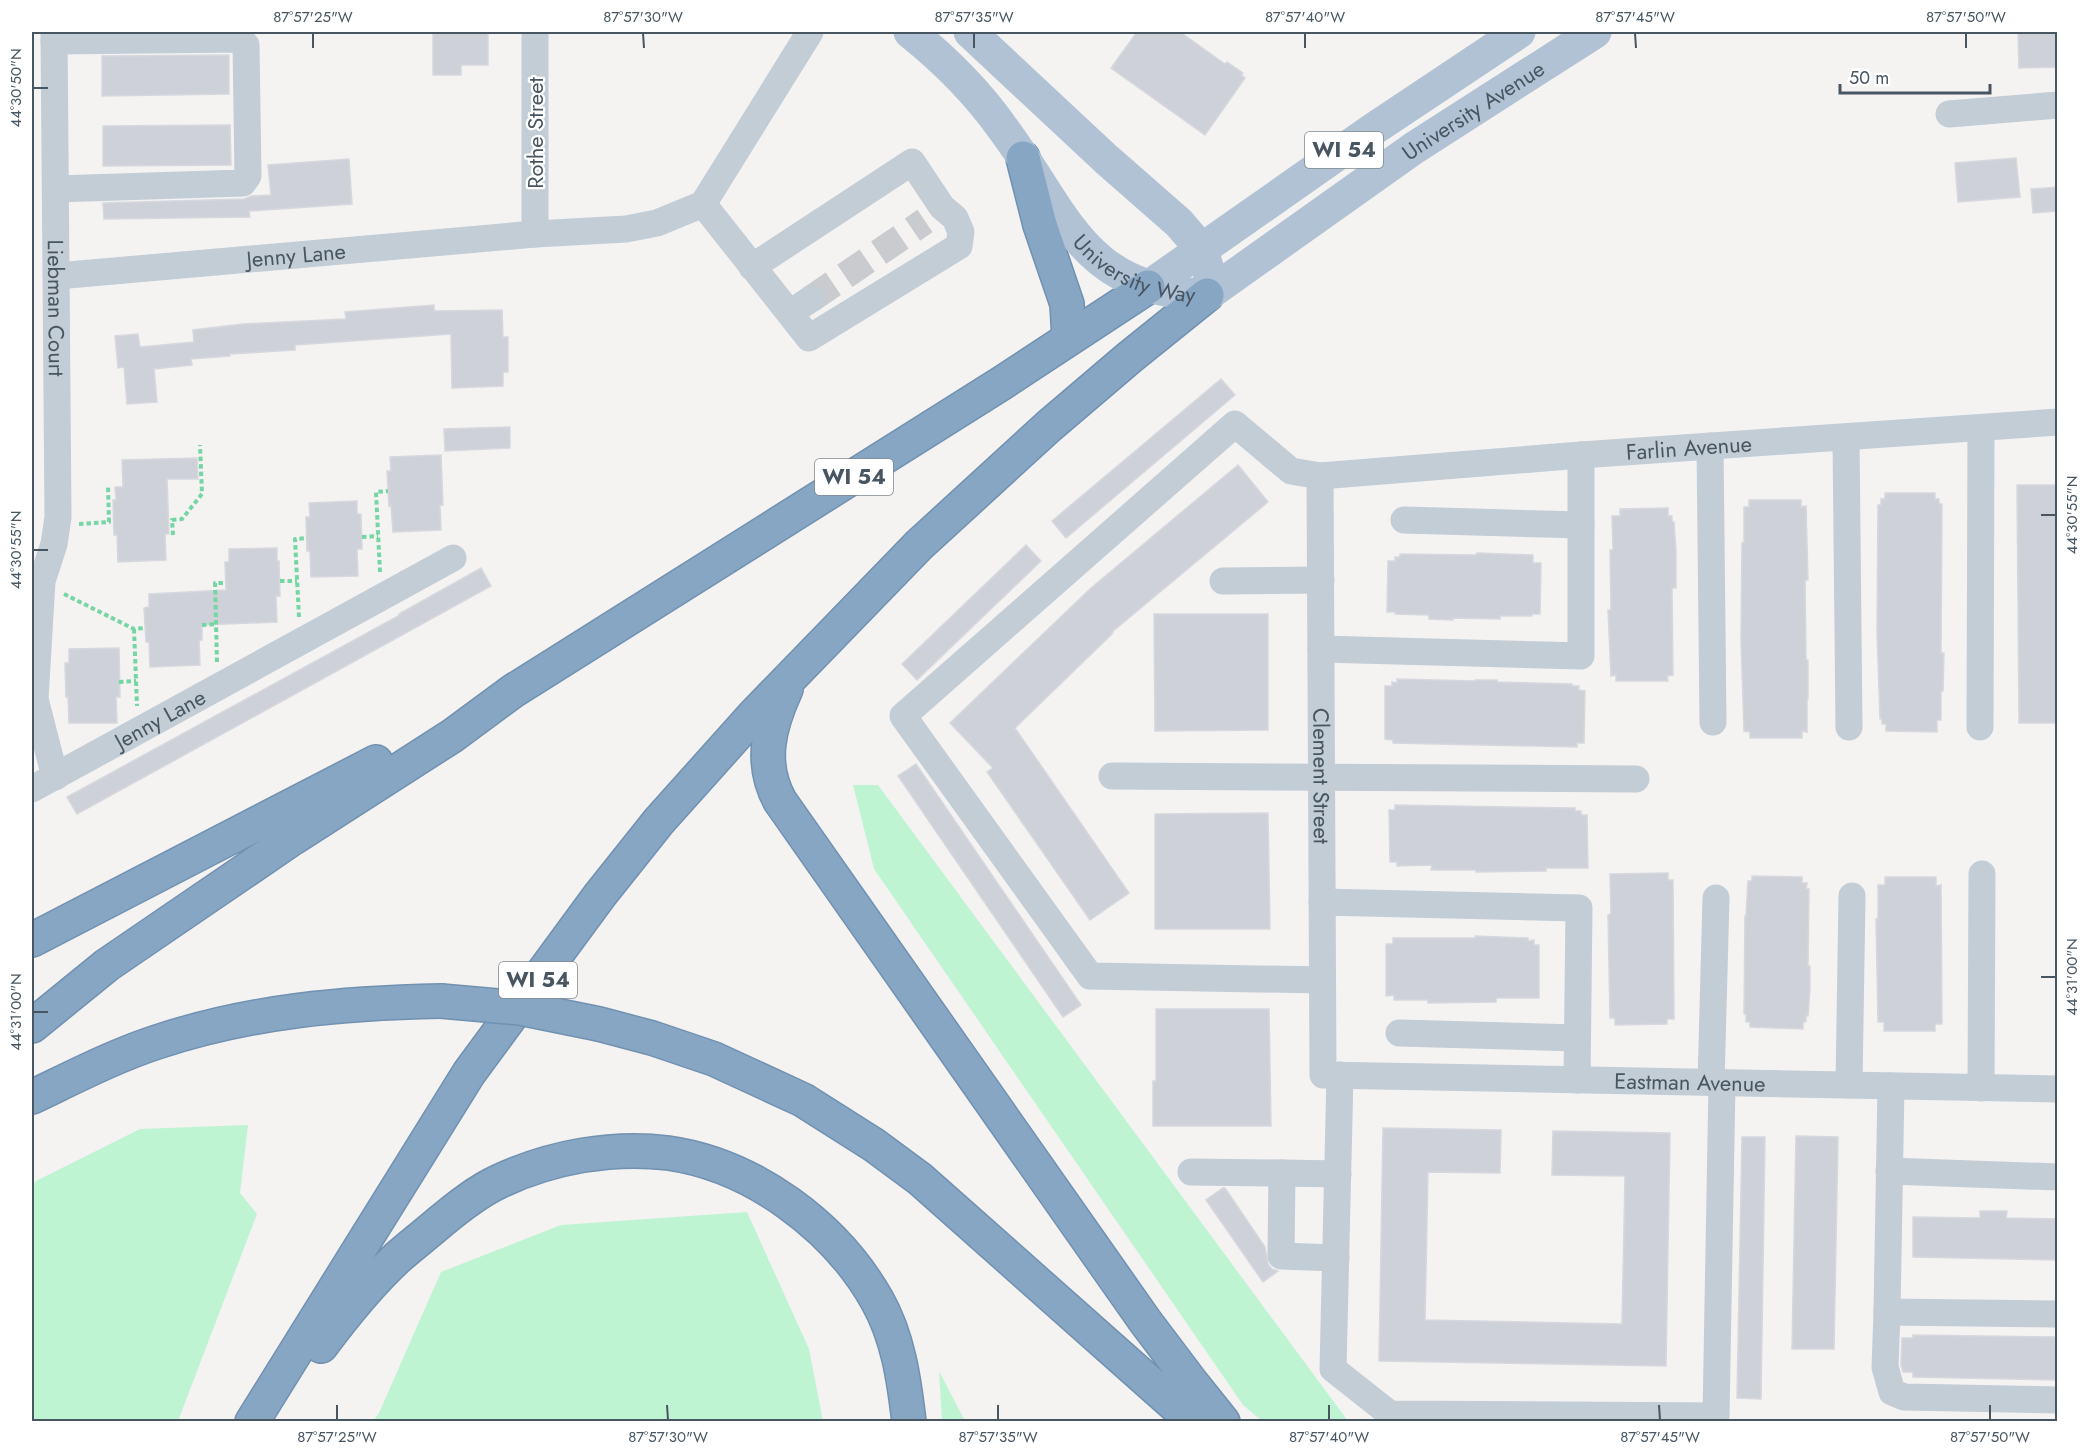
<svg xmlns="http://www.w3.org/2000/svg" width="2089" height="1453" font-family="Jost,sans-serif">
	<rect width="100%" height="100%" fill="#f5f2f2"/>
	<!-- green -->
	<path fill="#bff4d2" d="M853,785h25l470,636h-86l-19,-16 -369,-536z
		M248,1125l-8,68 17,21 -79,207h-146v-234l4,-6 104,-52z
		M747,1212l62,137 14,72h-450l6,-8 62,-141 120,-47z
		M939,1371l26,50h-23z"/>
	<!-- building -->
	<path fill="#ced1d8" stroke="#d6d8de" stroke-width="1.5" d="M433,32h55v33h-27v10h-28z
		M1137,32h43l45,32 2,-2 16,11 -2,2 4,3 -40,57 -94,-67z
		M2018,32h40v35l-39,1z
		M229,55v39l-127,2v-40z
		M230,125l1,40 -128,1v-40z
		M2016,158l4,39 -62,5 -3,-39z
		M349,159l3,45 -103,7 1,6 -146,2 -1,-16 141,-4 8,-3 19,-1 -3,-30z
		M2058,187v24l-25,2 -2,-24z
		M434,305v6l68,-1 1,27h5v35h-5v14l-51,2 -1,-54 -156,11v5l-65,4v2l-39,3 1,6 -38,4 3,33 -30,2 -3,-37 -6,1 -3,-32 23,-2 2,13 54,-5 -1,-12 50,-6 103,-5 -1,-7z
		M1221,379l14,16 -169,143 -14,-17z
		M510,427v21l-65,3 -1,-22z
		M441,455l2,50h-3l1,25 -48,2 -2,-27 -2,1 -2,-35h4l-1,-14z
		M197,458l1,21h-31l2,55h-4l1,26 -48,2 -1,-27h-3l-1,-35h3l-1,-13h8l-1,-27z
		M1238,465l30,37 -156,130 1,1 -98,95 114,165 -39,27 -103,-148 6,-4 -43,-45 141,-135z
		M2017,485h41v238h-39z
		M1885,493h50v6h4v5h3l-1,149h3l-1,38h-2v29h-4v12l-51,-1v-7h-4v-5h-2l-3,-88 1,-126h3v-6h4z
		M1749,500h52v7l5,-1 2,74h-3l1,80h2v39h-1v33l-5,-1v7h-52v-6l-6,-1 -3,-92 1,-96 2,-1v-35h5z
		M357,501v13h4l1,35h-5l1,27 -47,1 -1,-26h-3l-1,-34h4l-1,-14z
		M1668,508v8h4v6h2l2,30v36h-4l1,87 -6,1 1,5h-52v-6l-5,1 -3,-66h3l-1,-60h3l-1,-34h8v-7z
		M1026,545l15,16 -124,119 -15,-16z
		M277,548v13h2l1,35h-4l1,26 -75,3v15h-3l1,25 -50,2 -1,-25h-3l-2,-34 5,-1v-13l77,-4 -1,-28h4v-13z
		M1477,553l56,2v8h8l-1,51h-8v2h-32v3l-47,-1v2l-24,-1v-4l-34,-1v-2h-8l1,-51h7v-4h5v-3l76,1z
		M481,568l10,18 -414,228 -10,-17 333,-182 -1,-1z
		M1154,614h114v116l-113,1z
		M119,648l1,49h-4l1,26h-48l-1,-26h-2l-1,-34h4v-14z
		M1397,679l78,2v-1h22v2l75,2v2h7l-1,4 7,1 -1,52h-7v4l-184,-4v-3l-8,-1v-53h7v-4l5,1z
		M916,764l165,241 -18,12 -165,-241z
		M1395,805l180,3v3h6v4h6l1,53h-42v3l-70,1v-2h-45l1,-5 -35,1v-4h-7l-1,-52h6z
		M1268,813l2,116h-115v-115z
		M1668,873v7h5l1,139h-7v5l-52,1v-7h-5l-2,-103 3,-1 -1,-40z
		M1752,876l50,1v6h5l-1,6h3l-1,77h2v23l-2,27h-2v6h-3v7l-53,-2v-5h-4v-8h-2l1,-98h1l2,-35h4z
		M1885,877h51v9l5,-1 1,139h-7v7h-51v-9h-6l-2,-103h2v-34h7z
		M1475,936l53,2v3l6,-1v5h5v53h-43v4l-68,1v-3h-34v-5l-8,1v-52h7v-6h82z
		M1156,1009h113l2,117h-118v-45h3z
		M1383,1128l118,2 -1,43 -72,-1 -3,148 197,4 3,-148 -73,-1 1,-44 117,2 -4,233 -287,-5z
		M1796,1136l42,1 -4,212h-42z
		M1742,1137h23l-4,262 -24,-1z
		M1223,1188h2l40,59 3,17 4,5 6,2 -15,11 -57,-82z
		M1980,1211h27l-1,7 52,1v41l-145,-3v-40l67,1z
		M1913,1335l145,2v43l-145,-3v-5h-10l-2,-7 1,-27h11z"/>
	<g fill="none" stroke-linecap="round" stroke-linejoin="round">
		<!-- minor-tunnel -->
		<path stroke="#cacbce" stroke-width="27" stroke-dasharray="27 14" stroke-linecap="butt" d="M811,299l114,-78"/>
		<!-- highway casing -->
		<g stroke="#7191b1" stroke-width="36">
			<path id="highway" d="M1023,158l17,67 27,79 2,35
				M786,689c-17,37 -27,74 -6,112l365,520 46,61 32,40
				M32,940l344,-178
				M599,1024l53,14 62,21 89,41 71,45 46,34 274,243
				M32,1026l75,-61 186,-127 159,-102 61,-45 489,-308 146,-96
				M32,1097c40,-19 82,-41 125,-55 94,-31 186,-39 284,-41
				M321,1346c23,-31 49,-63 77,-89 14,-12 28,-23 42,-35 18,-15 38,-31 60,-41 51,-24 112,-35 168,-28 85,12 167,73 209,147 21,37 27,79 32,122
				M252,1422l217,-349 131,-178 59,-74 95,-106 165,-170 130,-119 81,-69 77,-62"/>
		</g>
		<!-- path -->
		<path stroke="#73d6a3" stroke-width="4" stroke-dasharray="4.5 3" stroke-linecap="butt" d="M79,524l30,-2 -1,-36
			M173,535l-1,-15 10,-1 20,-25 -2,-49
			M362,537l16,-1
			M380,572l-4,-80 12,-1
			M280,581h17
			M64,594l70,35 11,-1
			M299,617l-4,-78 12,-1
			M202,625l14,-1
			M134,629l3,77
			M217,662l-2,-79h11
			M119,682l17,-1"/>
		<!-- minor -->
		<g stroke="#c2cdd5" stroke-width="27">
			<path id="s1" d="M54,32l4,485 -4,27 -12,37 -7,118 20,78"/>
			<path d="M54,41l186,-2 6,6 2,131 -5,7 -187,6"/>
			<path d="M1949,114l109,-9"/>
			<path d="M703,204l106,134 150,-92 2,-14 -6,-14 -13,-11 -30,-45 -160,105"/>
			<path d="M535,234v-202"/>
			<path id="s2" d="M57,276l478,-42 91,-5 31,-6 46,-19 107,-172"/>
			<path d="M790,313l21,-14"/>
			<path d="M1846,437l3,290"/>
			<path d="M1710,446l3,276"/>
			<path id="s3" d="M1320,476l3,599 735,14"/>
			<path d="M1404,520l177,5"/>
			<path d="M1223,581l98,-1"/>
			<path d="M1321,649l260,7v-201"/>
			<path d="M1980,727l1,-299"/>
			<path d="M1112,776l524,3"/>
			<path id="s4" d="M32,789l421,-231"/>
			<path d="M1322,902l257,6 -2,172"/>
			<path id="s5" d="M1322,980l-232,-4 -187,-260 332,-292 56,47 29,5 261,-21 477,-33"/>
			<path d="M1399,1033l178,5"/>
			<path d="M1340,1075l-7,294 57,45 326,2 6,-333"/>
			<path d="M1711,1083l5,-185"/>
			<path d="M1849,1085l3,-189"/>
			<path d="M1891,1086l-4,226 171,2"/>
			<path d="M1981,1088l1,-214"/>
			<path d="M1889,1171l169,6"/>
			<path d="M1191,1172l91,1"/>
			<path d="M1336,1258l-55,-2 1,-83 56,1"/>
			<path d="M1887,1312l-2,55 7,25 12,5 154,3"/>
		</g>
		<!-- major -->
		<g stroke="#b0c2d3" stroke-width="33">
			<path id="s6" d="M910,32c35,28 68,61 94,98 63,85 78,161 203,165"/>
			<path d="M970,32l136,127 73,64 23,27 6,20"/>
			<path d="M1148,287l224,-157 147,-98"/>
			<path id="s7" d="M1207,295l207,-147 181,-116"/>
		</g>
		<!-- highway -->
		<use href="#highway" stroke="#86a6c4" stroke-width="33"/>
		<!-- highway-bridge casing -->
		<g stroke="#7191b1" stroke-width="36" stroke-linecap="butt">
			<path id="highway-bridge" d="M441,1001l79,7 79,16"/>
		</g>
		<!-- highway-bridge -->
		<use href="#highway-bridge" stroke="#86a6c4" stroke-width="33"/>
	</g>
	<!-- ticks -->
	<path fill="none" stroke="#485662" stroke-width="2" d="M313,33v15M643,33l1,15M974,33v15M1305,33v15M1635,33l1,15M1966,33v15M33,88h15M2041,515h15M33,550h15M2041,977h15M33,1012h15M337,1405v15M667,1405l1,15M998,1405v15M1329,1405v15M1659,1405l1,15M1990,1405v15"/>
	<g text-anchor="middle" stroke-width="4.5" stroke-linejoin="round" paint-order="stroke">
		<!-- shield labels -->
		<g fill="#fff" stroke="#7f8991" stroke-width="1.5">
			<rect x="1305" y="132" width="78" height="36" rx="4.5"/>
			<rect x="815" y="459" width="78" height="36" rx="4.5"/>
			<rect x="499" y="962" width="78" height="36" rx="4.5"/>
		</g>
		<g font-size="21" font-weight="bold" fill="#485662">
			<text x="1344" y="157">WI 54</text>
			<text x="854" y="484">WI 54</text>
			<text x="538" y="987">WI 54</text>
		</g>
		<!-- street labels -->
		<g font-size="22" fill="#485662" stroke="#fff">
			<text dy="8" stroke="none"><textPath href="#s7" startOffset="324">University Avenue</textPath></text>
			<text transform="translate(535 133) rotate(-90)" y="8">Rothe Street</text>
			<text dy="8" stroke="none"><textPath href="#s2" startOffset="240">Jenny Lane</textPath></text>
			<text dy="8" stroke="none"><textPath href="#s6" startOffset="334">University Way</textPath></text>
			<text dy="8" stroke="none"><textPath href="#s1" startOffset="276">Liebman Court</textPath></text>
			<text dy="8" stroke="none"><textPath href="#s5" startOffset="1467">Farlin Avenue</textPath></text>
			<text dy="8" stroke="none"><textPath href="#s4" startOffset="146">Jenny Lane</textPath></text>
			<text dy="8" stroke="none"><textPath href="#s3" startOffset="300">Clement Street</textPath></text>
			<text dy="8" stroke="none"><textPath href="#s3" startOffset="966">Eastman Avenue</textPath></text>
		</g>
	</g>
	<!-- border -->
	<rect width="2089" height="1453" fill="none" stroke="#ffffff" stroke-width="66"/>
	<!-- scale -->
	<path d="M1840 84v9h150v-9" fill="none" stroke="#485662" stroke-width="3"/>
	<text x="1849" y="84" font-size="18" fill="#485662" stroke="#ffffff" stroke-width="4.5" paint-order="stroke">50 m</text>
	<rect x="33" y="33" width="2023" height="1387" fill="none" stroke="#485662" stroke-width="2"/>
	<g font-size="15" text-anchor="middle" fill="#485662">
		<text x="313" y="22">87°57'25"W</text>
		<text x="643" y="22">87°57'30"W</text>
		<text x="974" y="22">87°57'35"W</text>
		<text x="1305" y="22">87°57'40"W</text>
		<text x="1635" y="22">87°57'45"W</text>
		<text x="1966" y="22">87°57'50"W</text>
		<text transform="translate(16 88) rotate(-90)" y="5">44°30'50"N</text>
		<text transform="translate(2072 515) rotate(-90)" y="5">44°30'55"N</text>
		<text transform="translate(16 550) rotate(-90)" y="5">44°30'55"N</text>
		<text transform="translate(2072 977) rotate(-90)" y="5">44°31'00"N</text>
		<text transform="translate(16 1012) rotate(-90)" y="5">44°31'00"N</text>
		<text x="337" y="1442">87°57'25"W</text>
		<text x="668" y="1442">87°57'30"W</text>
		<text x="998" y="1442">87°57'35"W</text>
		<text x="1329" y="1442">87°57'40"W</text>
		<text x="1660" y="1442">87°57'45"W</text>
		<text x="1990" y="1442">87°57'50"W</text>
	</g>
</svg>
